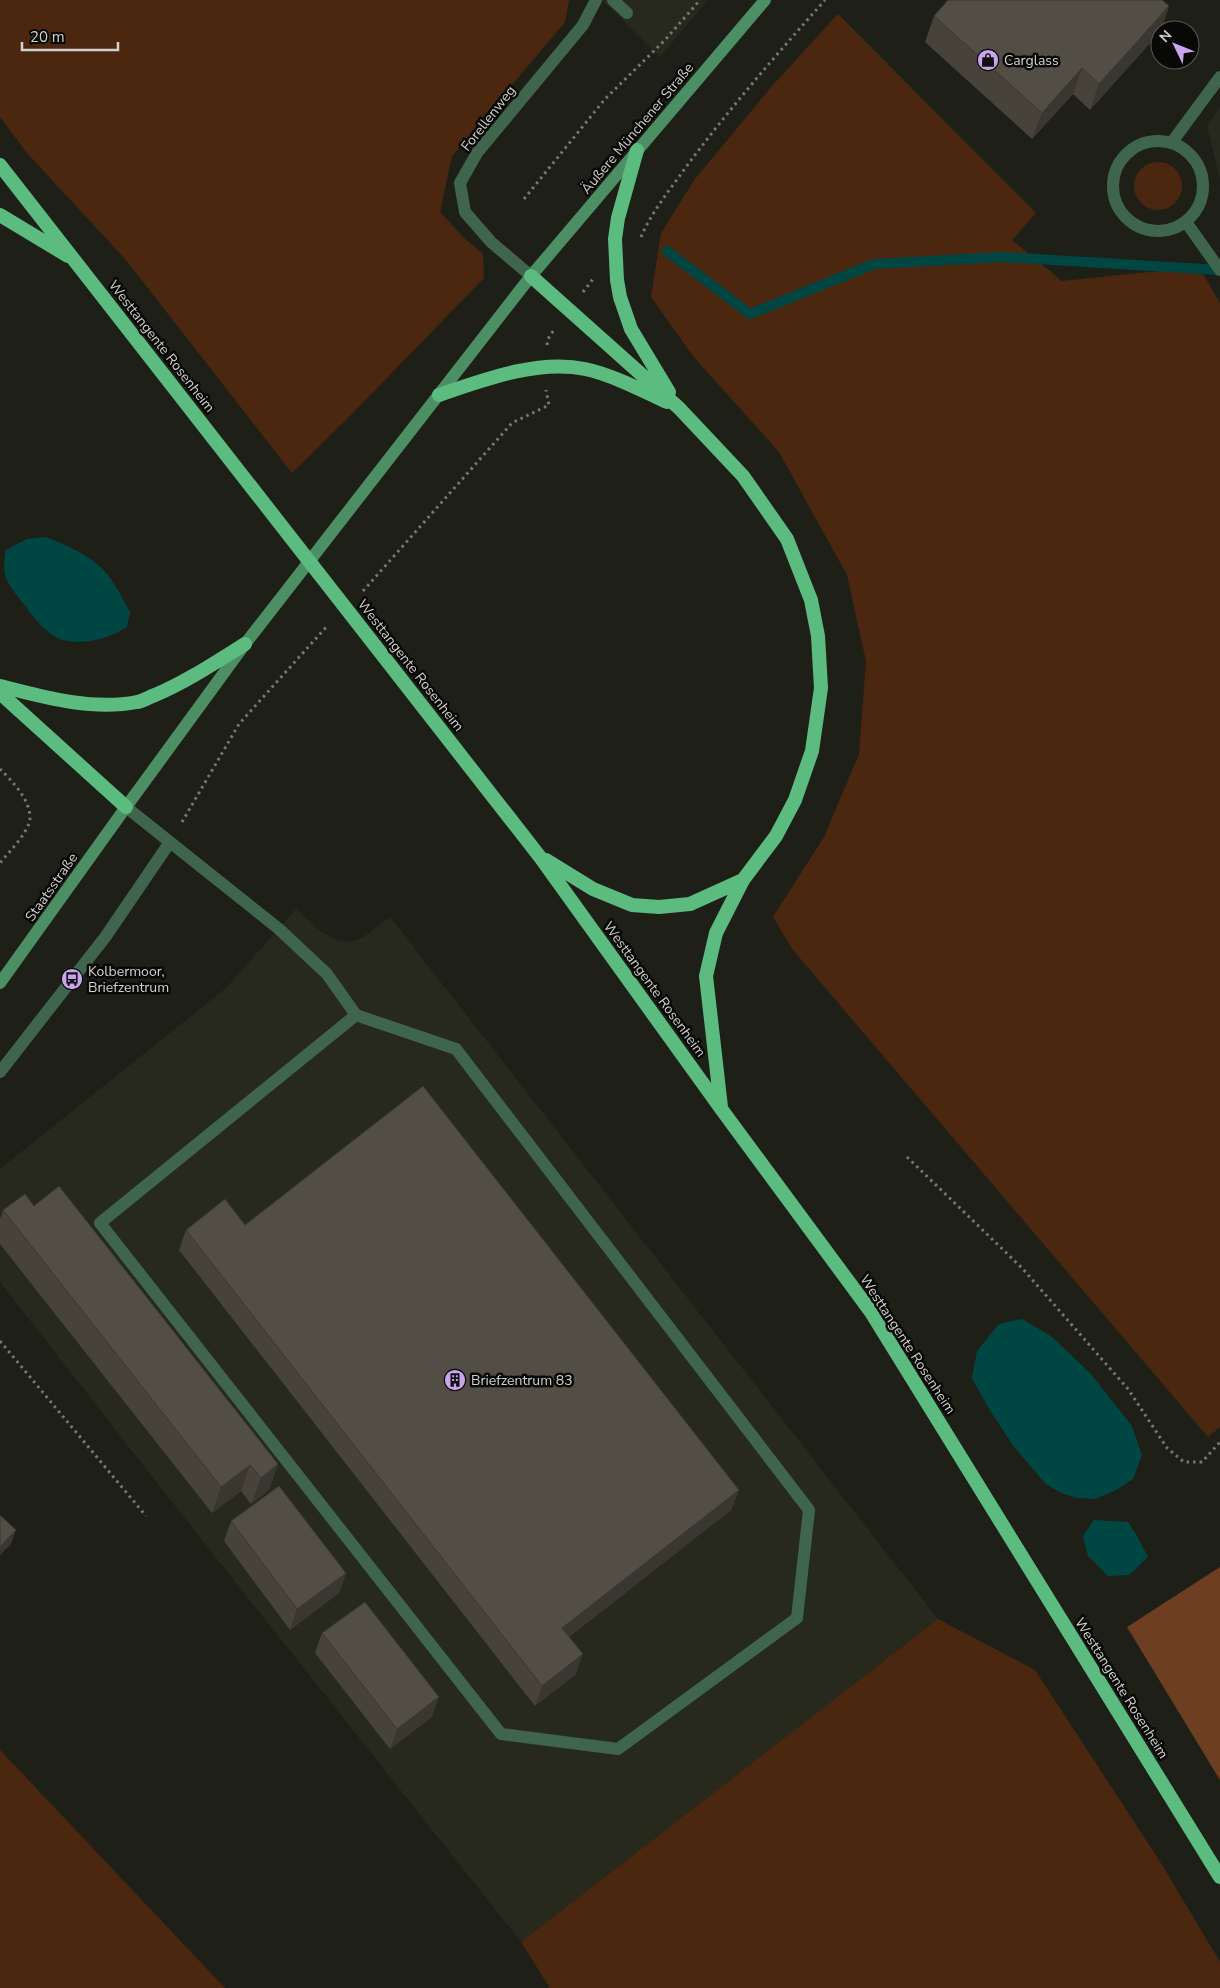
<svg xmlns="http://www.w3.org/2000/svg" width="1220" height="1988" font-family="'Nunito Sans',sans-serif">
	<rect width="100%" height="100%" fill="#1e2018"/>
	<!-- built -->
	<path fill="#26291c" d="M602,0h106l-48,57z
		M1220,107v72l-13,-53z
		M296,909l23,21 16,10 14,2 13,-4 28,-21 548,702 -417,323 -349,-440 -172,-220v-113l226,-181z"/>
	<!-- green -->
	<path fill="#4c2710" d="M0,0h569l-4,22 -113,134 -12,56 24,26 19,16 1,24 -136,140 -56,55 -166,-213 -99,-107 -27,-36z
		M838,14l198,199 -24,27 50,41 137,-14 21,36v1124l-12,10 -415,-487 -20,-33 51,-80 35,-83 7,-93 -19,-86 -68,-123 -86,-96 -42,-59 10,-64 34,-54 77,-93z
		M1134 186a24 24 0 1 1 48 0a24 24 0 1 1-48 0Z
		M938,1619l97,51 124,190 61,102v26h-670l-29,-46z
		M0,1750l225,238h-225z"/>
	<!-- forest -->
	<path fill="#6d3e21" d="M1220,1567v213l-93,-153z"/>
	<!-- water -->
	<path fill="#004744" d="M46,537c17,7 37,15 51,27 15,12 24,32 33,48l-3,15c-20,13 -52,21 -73,9 -13,-8 -23,-23 -32,-34 -16,-21 -21,-26 -16,-52l21,-11z
		M1022,1319l29,17 39,37 42,53 10,29 -9,24 -17,11 -21,9 -18,-1 -16,-5 -15,-9 -32,-37 -26,-40 -16,-29 5,-27 22,-27z
		M1094,1520l34,2 9,14 11,21 -19,18 -21,1 -20,-20 -5,-20z"/>
	<g fill="none" stroke-linecap="round" stroke-linejoin="round">
		<!-- stream -->
		<path stroke="#004744" stroke-width="10" d="M667,251l83,63 124,-50 129,-7 216,13"/>
		<!-- path -->
		<path stroke="#777872" stroke-width="3" stroke-dasharray="2.5 4" stroke-linecap="butt" d="M524,199l81,-100 60,-59 35,-40
			M641,237c11,-26 29,-47 45,-70 43,-58 91,-113 139,-167
			M583,292l10,-13
			M547,345l1,-6 7,-11
			M363,591l149,-168 37,-18 -3,-15
			M0,769c12,12 30,30 30,49 0,13 -22,35 -30,45
			M182,822l57,-98 89,-99
			M907,1157l115,111 106,121 39,59 17,14h18l18,-20
			M0,1341l146,175"/>
		<!-- service -->
		<path stroke="#3f664c" stroke-width="12" d="M126,807l153,122 48,45 29,41 100,34 353,461 -12,108 -179,131 -117,-15 -401,-511 256,-208
			M0,1072l106,-136 64,-94"/>
		<!-- minor -->
		<path stroke="#3f664c" stroke-width="12" d="M613,0l14,13
			M1113 186a45 45 0 1 1 90 0a45 45 0 1 1-90 0Z
			M1172,142l48,-65
			M1186,222l34,48
			M531,276l-40,-34 -26,-30 -5,-29 17,-30 106,-128 13,-25"/>
		<!-- secondary -->
		<path stroke="#4d8f65" stroke-width="12" d="M0,983l126,-176 119,-163 286,-368 234,-276"/>
		<!-- trunk -->
		<path stroke="#5cbc80" stroke-width="14" d="M637,150l-19,68 -3,21 2,41 3,17 11,32 38,63
			M0,165l540,692 182,253 149,202 349,565
			M0,215l68,41
			M531,276l148,132 64,68 44,63 24,61 7,36 3,52 -9,63 -17,49 -19,36 -33,44 -27,53 -10,43 15,131
			M439,395c44,-15 99,-36 146,-26 25,5 59,22 82,33
			M0,686c43,11 92,25 137,16 6,-1 12,-5 18,-7 31,-13 61,-33 90,-51
			M0,693l126,114
			M546,860l47,29 39,16 27,2 31,-3 53,-24"/>
	</g>
	<!-- wall -->
	<path fill="#47433b" d="M1169,6l-8,24h-1v2l-70,78 -17,-16 -41,45 -107,-97 9,-26z
		M34,1206l244,258 -9,26 -18,14 -10,-13 -29,22 -212,-269v-25l3,-9z
		M245,1225l494,265 -8,20 -162,127 7,37 -41,32 -356,-456 7,-20z
		M231,1521l115,52 -7,20 -49,37 -66,-89z
		M322,1633l110,84 -42,32 -75,-96z"/>
	<!-- shaded-wall -->
	<path fill="#393730" d="M1169,6l-8,24h-1v2l-70,78 9,-26z
		M1082,68l-9,26 -41,45 10,-26z
		M278,1464l-9,26 -18,14 10,-26z
		M250,1465l-9,26 -29,22 9,-26z
		M739,1490l-8,20 -176,138 7,-20z
		M16,1530l-5,14 -11,11v-8z
		M346,1573l-7,20 -49,37 7,-21z
		M583,1654l-7,20 -41,32 7,-20z
		M439,1697l-7,20 -42,32 7,-20z"/>
	<!-- building -->
	<path fill="#524e45" stroke="#393730" d="M948,0h214l7,6 -70,78 -17,-16 -40,45 -108,-97z
		M423,1086l316,404 -177,138 21,26 -41,32 -356,-456 39,-31 20,26z
		M59,1186l219,278 -17,14 -11,-13 -29,22 -218,-277 22,-16 9,12z
		M279,1486l67,87 -49,36 -66,-88z
		M0,1515l16,15 -16,17z
		M365,1602l74,95 -42,32 -75,-96z"/>
	<!-- icons -->
	<defs>
		<g id="shop-disc" transform="scale(1.125)"><circle r="9.5" fill="#c9a5ee" stroke="#080906"/><path d="M-5-2.5h2.3a2.7 3.5 0 0 1 5.4 0H5L5.5 6h-11ZM-1.5-2.5h3a1.5 2.3 0 0 0-3 0Z" fill="#111"/></g>
		<g id="bus-disc" transform="scale(1.125)"><circle r="9.5" fill="#c9a5ee" stroke="#080906"/><path d="M-5-6H5V4H4V6H2V4H-2V6H-4V4H-5ZM-3.5-4V0h7V-4ZM-3.5 1.2v1.5H-2V1.2ZM2 1.2v1.5H3.5V1.2Z" fill="#111"/></g>
		<g id="building-disc" transform="scale(1.125)"><circle r="9.5" fill="#c9a5ee" stroke="#080906"/><path d="M-4-6H4V6H1V3H-1V6H-4ZM-2.5-4.3h1.7v1.8h-1.7ZM.8-4.3h1.7v1.8H.8ZM-2.5-1h1.7V.8h-1.7ZM.8-1h1.7V.8H.8Z" fill="#111"/></g>
	</defs>
	<g fill-rule="evenodd">
		<use href="#shop-disc" x="988" y="60"/>
		<use href="#bus-disc" x="72" y="979"/>
		<use href="#building-disc" x="455" y="1380"/>
	</g>
	<g text-anchor="middle" stroke-width="5" stroke-linejoin="round" paint-order="stroke">
		<!-- poi labels -->
		<g font-size="14" fill="#d1d2cd" stroke="#080906" text-anchor="start">
			<text x="1004" y="65">Carglass</text>
			<text x="88" y="976">Kolbermoor,<tspan x="88" dy="16">Briefzentrum</tspan></text>
			<text x="471" y="1385">Briefzentrum 83</text>
		</g>
		<!-- street labels -->
		<g font-size="14" fill="#d1d2cd" stroke="#080906">
			<text transform="translate(488 118) rotate(-52)" y="5">Forellenweg</text>
			<text transform="translate(637 128) rotate(-50)" y="5">Äußere Münchener Straße</text>
			<text transform="translate(162 346) rotate(52)" y="5">Westtangente Rosenheim</text>
			<text transform="translate(411 665) rotate(52)" y="5">Westtangente Rosenheim</text>
			<text transform="translate(51 887) rotate(-55)" y="5">Staatsstraße</text>
			<text transform="translate(655 989) rotate(54)" y="5">Westtangente Rosenheim</text>
			<text transform="translate(908 1344) rotate(57)" y="5">Westtangente Rosenheim</text>
			<text transform="translate(1122 1688) rotate(58)" y="5">Westtangente Rosenheim</text>
		</g>
	</g>
	<!-- north arrow -->
	<g transform="translate(1175 45) rotate(313)"><circle r="24" fill="#080906" stroke="#585956"/>
	<path d="M0-4L9 19L0 12L-9 19Z" fill="#c9a5ee"/>
	<text y="-8" font-size="14" font-weight="bold" text-anchor="middle" fill="#d1d2cd">N</text>
	</g>
	<!-- scale -->
	<path d="M22 42v8h96v-8" fill="none" stroke="#d1d2cd" stroke-width="2.5"/>
	<text x="30" y="42" font-size="15" fill="#d1d2cd" stroke="#080906" stroke-width="4" paint-order="stroke">20 m</text>
</svg>
